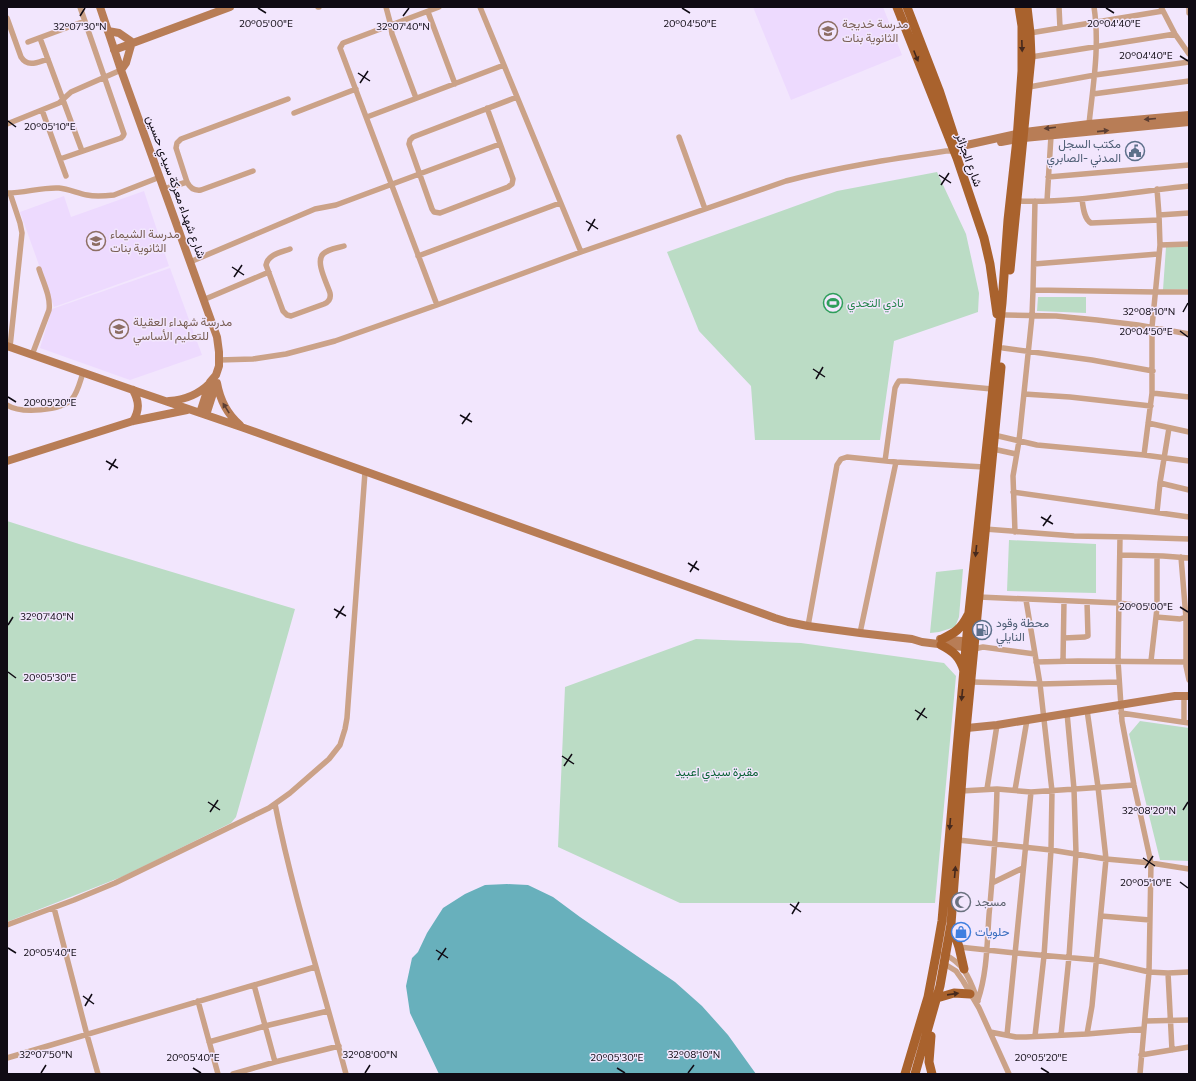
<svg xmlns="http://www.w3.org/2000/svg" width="1196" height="1081" font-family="Commissioner,Vazirmatn,sans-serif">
	<rect width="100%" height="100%" fill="#f2e6fd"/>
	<!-- built -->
	<path fill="#eddafe" d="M753,7h130l19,48 -111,45z
		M144,191l25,75 -115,41 -34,-95 44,-16 7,21z
		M170,268l32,87 -72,25 -90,-32 12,-39z"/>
	<!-- green -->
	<path fill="#bbdcc5" d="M937,172l29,62 13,59 -1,19 -84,29 -14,99h-125l-4,-54 -52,-55 -32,-79 170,-61z
		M1189,246v43l-26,1 3,-43z
		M1038,297h48v16l-49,-2z
		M7,521l72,23 216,65 -59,208 -5,6 -107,53 -117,46z
		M1009,540l87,4v49l-89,-2z
		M963,569l-4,48 -4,10 -16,5 -9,1 6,-61z
		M696,639l105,4 143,20 12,13 -21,227h-255l-122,-56 7,-160z
		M1140,721l49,7v133l-29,-1 -31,-126z"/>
	<!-- water -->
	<path fill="#68b0bc" d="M507,884l21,1 25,12 27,20 95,65 27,24 26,29 28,39h-317l-29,-61 -4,-27 6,-28 6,-6 9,-19 16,-25 22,-14 20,-9z"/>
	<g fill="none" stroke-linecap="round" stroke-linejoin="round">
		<!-- street -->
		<path stroke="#cba288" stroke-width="5.5" d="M318,7h1
			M386,7l4,15 2,12 24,64
			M480,7l101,245
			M1059,7l1,21
			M1161,7l14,27 14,20
			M1189,7v6
			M428,12l27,72
			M7,18l14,39c7,11 17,5 27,2
			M1030,33l133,-22
			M40,38l42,113
			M28,42l57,-21
			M1031,57l144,-23
			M1029,87l66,-12 94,-13
			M1093,94l96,-13
			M487,108l26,71 -1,5 -4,3 -68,26 -6,-1 -2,-3 -23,-65 1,-4 3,-3 104,-40
			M42,110l24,66
			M294,113l62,-24
			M367,117l137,-52
			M7,124l52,-21 12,-11 50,-22
			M1089,124c4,-39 11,-78 5,-117
			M679,137l26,72
			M60,159l61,-21 2,-2 1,-2 -44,-127
			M253,171l-52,19c-7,1 -11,-2 -14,-8l-11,-34 1,-5 4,-4 107,-40
			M1048,177l141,-12
			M164,189l23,-7
			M7,193c18,0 35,-6 52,-5 10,1 18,5 28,7 9,2 18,1 27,0l46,-18
			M10,193l10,30 2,10 -12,114
			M1082,199c1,8 2,20 9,24l68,-3
			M1017,201c58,2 115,-9 172,-15
			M1047,201l4,-65
			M1159,215l30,-2
			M1160,245l29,-1
			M290,249c-8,3 -22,5 -24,16l17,46 4,4 4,1 33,-12c5,-2 7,-6 6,-11 -3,-10 -15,-31 -7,-39 5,-5 15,-6 21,-8
			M418,256l142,-53
			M190,262l125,-53 21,-4 164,-61
			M1034,264l124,-10
			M1033,290l122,2h34
			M203,300l66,-28
			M437,305l-97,-257 3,-5 96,-36
			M1006,315l50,1 41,4 41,5 51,9
			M1003,348l89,12 61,11
			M32,355l17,-45c2,-13 -6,-28 -10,-41
			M219,360l34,-1 33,-5 49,-13 102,-36 144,-53 205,-71c53,-14 106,-22 160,-30h8
			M1152,393l37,4
			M1024,394l46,3 81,9
			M7,405c14,9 54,6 65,-6 6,-7 8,-18 11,-26
			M1148,423l41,9
			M994,435l43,10 107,10 45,6
			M993,449l23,5
			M1144,455l8,-62v-66l8,-82 -1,-30 -2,-26
			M885,461l10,-73 2,-4 2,-3h8l85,8
			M1160,483l29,7
			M1013,492l176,25
			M1157,512l3,-29 9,-55
			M985,529l89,7 55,1 60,2
			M1015,532l-2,-56 6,-35 13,-125 1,-26 2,-89
			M1120,537l-2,124 4,60 12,64 17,78 -2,109 -9,102
			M1120,555l43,1 26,2
			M1181,557l5,61v48l3,14
			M979,597l140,6 38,5
			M1026,600l14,84 12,107 -1,59 -7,106 -9,80
			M1156,617l24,2 9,-3
			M808,626l29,-161 4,-6 6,-2 49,5 88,5
			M860,633l36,-171
			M1064,638l21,-1 3,-1 -1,-34
			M974,649l9,-2 52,7
			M1063,661l1,-60
			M1151,661l6,-53v-52
			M1036,662l42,-1 109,1
			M972,682l68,2 79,-2
			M1087,710l11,77 8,72 -14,147 -5,28
			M1121,713l68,10
			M1184,722v-26
			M987,789l10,-64
			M1015,790l12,-70
			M961,791l36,-2 34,3 103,-7
			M275,804c18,91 47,180 71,270
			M958,840l93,10 55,9 45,4 38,6
			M992,883l31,-15
			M54,908l33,127 11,39
			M1101,916l49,4
			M7,925l67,-25 41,-17 154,-75 21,-15 39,-34 11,-14 5,-16 2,-11 18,-246
			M959,947l56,6 82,7 52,12 19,1 21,-1
			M943,954c22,9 27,26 35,47
			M943,963l13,8 7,10 16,27 30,66
			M1168,973l4,77
			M254,985l21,77
			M978,1000c9,-27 9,-56 11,-85 4,-42 7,-84 8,-126
			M198,1001l20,73
			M1145,1021l44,-1
			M990,1032l26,5h10l61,-3 57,-5
			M1007,1035l24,-243
			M1061,1035l8,-78 7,-104 -2,-64 -7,-76
			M209,1042l56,-16 63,-15
			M1141,1055l48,-8
			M7,1058l308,-91
			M233,1074l42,-12 64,-16"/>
		<!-- secondary -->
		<path stroke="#b87d56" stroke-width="8" d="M100,7l21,63 96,267 2,15v14l-3,9 -6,7 -10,31
			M108,31l11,2 13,9 -6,21 -5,7
			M114,50l116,-43
			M1001,142l23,-4 165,-16
			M953,148l72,-16 64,-8 100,-9
			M7,346l126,44 111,38 531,190 13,4 20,4 52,7 52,6 10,3 49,6
			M217,383c3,17 10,31 23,42
			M133,390c6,11 7,20 0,31
			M169,401c16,-1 30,-7 41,-18
			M206,415l10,-31
			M7,461l126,-40 54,-11
			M940,639l33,3
			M967,728l30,-3 153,-25 25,-4h14"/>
		<!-- primary -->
		<path stroke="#a9622d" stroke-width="9" d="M897,7l60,151 27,80 6,26 7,50
			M907,7l32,83 16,49
			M1010,270l21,-213 -1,-24 -3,-26
			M942,639c13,-6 19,-10 26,-24
			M941,645c12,6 19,12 23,26
			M952,926l7,21 5,22
			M937,998l17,-5 16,1
			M931,1036l-2,26 3,12
			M905,1074l23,-77 8,-42 6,-34 27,-309 33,-309 6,-83 9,-81 5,-68v-45l-3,-19
			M915,1074l25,-88 11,-62 13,-173 37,-384"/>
	</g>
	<!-- one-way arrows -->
	<defs><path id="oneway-solid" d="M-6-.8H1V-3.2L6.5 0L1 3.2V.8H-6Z"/></defs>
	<g fill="#46291d">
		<use href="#oneway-solid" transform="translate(1022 46) rotate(88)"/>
		<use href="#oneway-solid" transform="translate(916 56) rotate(68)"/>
		<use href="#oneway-solid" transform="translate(976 551) rotate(96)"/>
		<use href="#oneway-solid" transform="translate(962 695) rotate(96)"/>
		<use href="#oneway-solid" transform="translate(950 824) rotate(95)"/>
		<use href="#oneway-solid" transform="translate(955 872) rotate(-85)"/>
		<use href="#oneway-solid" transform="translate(953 994) rotate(-8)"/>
	</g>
	<g fill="#5c3e32">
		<use href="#oneway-solid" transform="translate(1150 119) rotate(175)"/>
		<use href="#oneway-solid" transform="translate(1050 128) rotate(173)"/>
		<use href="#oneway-solid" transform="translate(1103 131) rotate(-6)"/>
		<use href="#oneway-solid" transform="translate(226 408) rotate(-122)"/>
	</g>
	<!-- ticks -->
	<path fill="none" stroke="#100b14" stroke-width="1.5" d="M258,8l8,5M682,8l8,5M1106,8l8,5M80,16l5,-8M403,16l6,-8M1180,56l8,5M358,73l12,8M360,83l8,-12M8,121l8,6M939,175l12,8M941,185l8,-12M586,221l12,8M588,231l7,-12M232,267l12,8M234,277l8,-12M1183,312l5,-9M1180,331l8,6M813,369l12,8M816,379l7,-12M8,397l8,5M460,415l12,7M462,424l8,-11M106,461l12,7M109,470l7,-11M1041,517l12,7M1043,526l8,-11M688,563l11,7M690,572l7,-11M1180,607l8,5M334,609l12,7M336,618l8,-12M8,625l5,-8M8,672l8,6M915,710l12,8M917,720l8,-12M562,756l12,8M564,766l8,-12M208,802l12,8M1183,810l5,-8M210,812l8,-12M1143,858l12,8M1145,868l8,-12M1180,882l8,6M790,904l11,8M792,914l7,-12M8,948l8,5M436,950l12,8M438,960l8,-12M83,996l11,8M85,1006l7,-12M193,1068l8,5M617,1068l8,5M1041,1068l8,5M41,1073l5,-8M365,1073l5,-8M688,1073l6,-8"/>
	<!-- icons -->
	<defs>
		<g id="school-ring" transform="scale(1)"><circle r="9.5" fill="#f2e6fd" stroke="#8d6e63" stroke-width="1.5"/><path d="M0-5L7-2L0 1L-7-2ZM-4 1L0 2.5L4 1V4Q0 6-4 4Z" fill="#8d6e63"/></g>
		<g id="civic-ring" transform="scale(1)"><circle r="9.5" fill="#f2e6fd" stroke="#5c6f8a" stroke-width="1.5"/><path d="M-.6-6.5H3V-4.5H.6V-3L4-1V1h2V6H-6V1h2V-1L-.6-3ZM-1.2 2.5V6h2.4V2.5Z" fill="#5c6f8a"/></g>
		<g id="stadium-ring" transform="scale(1)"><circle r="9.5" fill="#f2e6fd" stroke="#2e9e5b" stroke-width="1.5"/><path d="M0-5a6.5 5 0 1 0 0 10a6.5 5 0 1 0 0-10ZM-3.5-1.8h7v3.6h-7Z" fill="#2e9e5b"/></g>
		<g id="fuel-ring" transform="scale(1)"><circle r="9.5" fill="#f2e6fd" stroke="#5c6f8a" stroke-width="1.5"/><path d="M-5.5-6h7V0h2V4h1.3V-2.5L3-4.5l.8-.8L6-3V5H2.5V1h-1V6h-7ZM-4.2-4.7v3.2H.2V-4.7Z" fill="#5c6f8a"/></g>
		<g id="mosque-ring" transform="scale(1)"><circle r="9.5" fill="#f2e6fd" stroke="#6b7280" stroke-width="1.5"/><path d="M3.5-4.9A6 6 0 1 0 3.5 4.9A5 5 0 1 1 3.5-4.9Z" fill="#6b7280"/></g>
		<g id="shop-ring" transform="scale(1)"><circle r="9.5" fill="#f2e6fd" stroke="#3f7fe0" stroke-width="1.5"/><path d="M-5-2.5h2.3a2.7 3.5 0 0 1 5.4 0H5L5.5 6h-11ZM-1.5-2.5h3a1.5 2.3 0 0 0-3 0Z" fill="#3f7fe0"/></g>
	</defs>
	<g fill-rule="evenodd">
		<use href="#school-ring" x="828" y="31"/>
		<use href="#civic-ring" x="1135" y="151"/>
		<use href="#school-ring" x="96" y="241"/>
		<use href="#stadium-ring" x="833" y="303"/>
		<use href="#school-ring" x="119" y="329"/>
		<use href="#fuel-ring" x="982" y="630"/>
		<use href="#mosque-ring" x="961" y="902"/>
		<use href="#shop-ring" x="961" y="932"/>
	</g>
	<g text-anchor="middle" stroke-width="3" stroke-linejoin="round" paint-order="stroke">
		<!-- education labels -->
		<g font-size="12" fill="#785e54" stroke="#f2e6fd" text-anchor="start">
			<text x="842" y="28">مدرسة خديجة<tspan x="842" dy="14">الثانوية بنات</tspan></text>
			<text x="110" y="238">مدرسة الشيماء<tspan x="110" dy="14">الثانوية بنات</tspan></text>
			<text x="133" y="326">مدرسة شهداء العقيلة<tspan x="133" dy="14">للتعليم الأساسي</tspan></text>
		</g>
		<!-- service labels -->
		<g font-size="12" fill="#4e5e75" stroke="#f2e6fd" text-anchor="end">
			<text x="1121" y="148">مكتب السجل<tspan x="1121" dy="14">المدني -الصابري</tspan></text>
			<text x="996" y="627" text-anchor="start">محطة وقود<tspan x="996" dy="14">النايلي</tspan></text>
		</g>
		<!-- street labels -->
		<g font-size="12" fill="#100b14" stroke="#f2e6fd">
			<text transform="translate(969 160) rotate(70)" y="4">شارع الجزائر</text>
			<text transform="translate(176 187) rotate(70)" y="4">شارع شهداء معركة سيدي حسين</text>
		</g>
		<!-- leisure labels -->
		<g font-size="12" fill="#27864d" stroke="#f2e6fd" text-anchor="start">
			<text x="847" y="307">نادي التحدي</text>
		</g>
		<!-- park labels -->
		<g font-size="12" fill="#0c6338" stroke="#f2e6fd">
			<text x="717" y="776">مقبرة سيدي اعبيد</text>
		</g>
		<!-- worship labels -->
		<g font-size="12" fill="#5b616d" stroke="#f2e6fd" text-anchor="start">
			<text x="975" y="906">مسجد</text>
		</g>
		<!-- shop labels -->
		<g font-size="12" fill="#366cbe" stroke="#f2e6fd" text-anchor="start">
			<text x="975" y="936">حلويات</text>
		</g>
	</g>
	<g font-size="10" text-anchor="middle" fill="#100b14" stroke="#f2e6fd" stroke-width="3" stroke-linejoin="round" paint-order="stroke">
		<text x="1114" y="27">20°04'40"E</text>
		<text x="266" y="27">20°05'00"E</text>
		<text x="690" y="27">20°04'50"E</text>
		<text x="80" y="30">32°07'30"N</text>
		<text x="403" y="30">32°07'40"N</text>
		<text x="1146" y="59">20°04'40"E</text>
		<text x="50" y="130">20°05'10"E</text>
		<text x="1149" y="315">32°08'10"N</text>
		<text x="1146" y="335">20°04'50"E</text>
		<text x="50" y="406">20°05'20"E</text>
		<text x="1146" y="610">20°05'00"E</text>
		<text x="47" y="620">32°07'40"N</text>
		<text x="50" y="681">20°05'30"E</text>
		<text x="1149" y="814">32°08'20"N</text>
		<text x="1146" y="886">20°05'10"E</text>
		<text x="50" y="956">20°05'40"E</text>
		<text x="46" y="1058">32°07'50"N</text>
		<text x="370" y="1058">32°08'00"N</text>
		<text x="694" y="1058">32°08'10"N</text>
		<text x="193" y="1061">20°05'40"E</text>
		<text x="617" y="1061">20°05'30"E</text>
		<text x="1041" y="1061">20°05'20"E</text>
	</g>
	<!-- border -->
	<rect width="1196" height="1081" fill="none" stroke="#100b14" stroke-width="16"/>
</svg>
